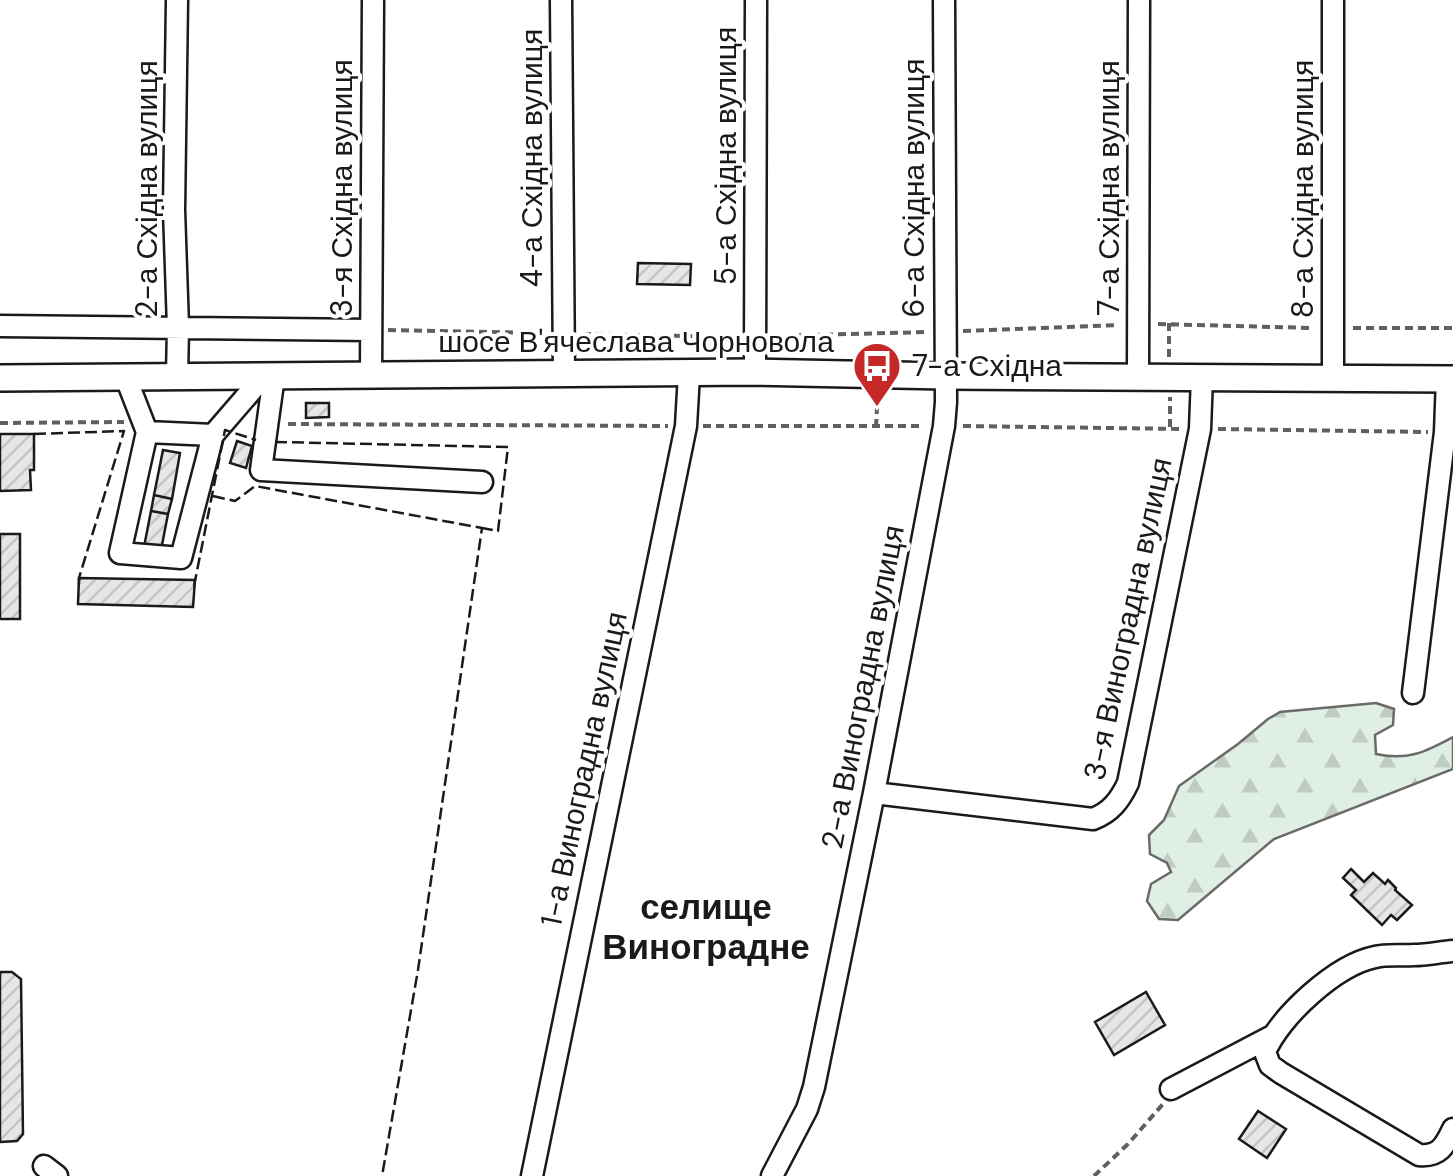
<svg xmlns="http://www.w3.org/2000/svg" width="1453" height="1176" font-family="'DM Sans',sans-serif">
	<defs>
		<pattern id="forest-firs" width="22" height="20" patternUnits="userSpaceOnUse" patternTransform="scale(2.5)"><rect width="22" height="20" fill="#e0efe3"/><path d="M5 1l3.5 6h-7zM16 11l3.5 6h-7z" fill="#c0ccc2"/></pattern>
		<pattern id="building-hatch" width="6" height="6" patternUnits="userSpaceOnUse" patternTransform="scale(2.5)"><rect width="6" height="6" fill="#e6e6e6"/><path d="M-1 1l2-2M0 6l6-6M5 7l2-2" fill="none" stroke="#c5c5c5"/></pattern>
	</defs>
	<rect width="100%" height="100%" fill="#fff"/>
	<!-- forest -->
	<path fill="url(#forest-firs)" stroke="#6a6a6a" stroke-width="2.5" d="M1376,703l18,6 -1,16 -18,10 1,19c32,7 49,-2 77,-17v32l-179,70 -96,81 -19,-1 -12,-18 4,-17 20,-12 -4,-9 -17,-9 -1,-19 15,-15 15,-34 59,-42 30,-25 12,-7z"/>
	<!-- building -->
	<path fill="url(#building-hatch)" stroke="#1a1a1a" stroke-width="2.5" d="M638,263l53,1 -1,21 -53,-1z
		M306,403h23v14l-23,1z
		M0,434h34v36h-4l1,20 -31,1z
		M237,441l15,5 -6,22 -16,-5z
		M163,450l17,3 -8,46 -18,-4z
		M154,495l18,4 -4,15 -17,-3z
		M151,511l17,3 -7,36 -17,-3z
		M0,534h20v85h-20z
		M79,578l116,2 -2,27 -115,-3z
		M1351,869l13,13 9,-9 12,11 3,-4 8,8 -1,2 17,15 -15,15 -6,-5 -9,10 -31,-30 5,-5 -13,-12z
		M0,972h12l9,7 2,155 -6,7 -17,1z
		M1146,992l19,33 -51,30 -19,-33z
		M1258,1111l28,18 -19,29 -28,-19z"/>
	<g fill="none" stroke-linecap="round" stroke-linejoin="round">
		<!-- minor casing -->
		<g stroke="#1a1a1a" stroke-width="25">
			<path id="minor" d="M177,0l-3,210 4,117 -1,50
				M561,0l3,375
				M1333,0v379
				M0,326l371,4
				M755,372l1,-372
				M274,376l-13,94 221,12
				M371,376l2,-376
				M1138,377l1,-377
				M126,378l21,54 66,3 51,-59
				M147,432l-27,121 61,5 32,-123
				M1413,693l32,-261 2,-53
				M874,793l219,26c18,-7 27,-19 35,-36l72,-354 2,-52
				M1453,951c-13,1 -26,4 -39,4 -13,1 -27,-1 -39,2 -39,8 -95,59 -110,95l5,13 11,8 138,82c20,2 26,-9 34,-26
				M1171,1089l101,-53
				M44,1166l13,10
				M532,1176l154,-750 3,-52
				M772,1176l35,-67 7,-22 60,-294 70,-367 2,-24 -2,-402"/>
		</g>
		<!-- major casing -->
		<g stroke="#1a1a1a" stroke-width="30">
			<path id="major" d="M0,378l755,-6 190,4 508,3"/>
		</g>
		<!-- path -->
		<path stroke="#5f5f5f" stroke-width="4" stroke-dasharray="8 5" stroke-linecap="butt" d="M1169,323v36
			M1158,324l155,4
			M1353,328h100
			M388,330l156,3
			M963,331l155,-6
			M583,334l156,3
			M773,336l155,-4
			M0,423l124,-1
			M288,424l380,2
			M703,426h220
			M963,426l220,3
			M876,427l1,-19
			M1170,427v-30
			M1218,429l210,3
			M1094,1176l34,-32 35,-40"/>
		<!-- minor -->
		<use href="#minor" stroke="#fff" stroke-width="20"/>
		<!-- major -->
		<use href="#major" stroke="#fff" stroke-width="25"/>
		<!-- fence -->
		<path stroke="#1a1a1a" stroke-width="2.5" stroke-dasharray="12 5" stroke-linecap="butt" d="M34,434l90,-3 -45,147v7
			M275,442l233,5 -10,84 -16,-3
			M213,496l22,5 20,-15 227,42 -64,442 -36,206
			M194,586l31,-156 31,10"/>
	</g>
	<!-- icons -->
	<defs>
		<g id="bus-pin" transform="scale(2.5)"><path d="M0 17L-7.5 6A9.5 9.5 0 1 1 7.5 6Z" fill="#c62828" stroke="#fff"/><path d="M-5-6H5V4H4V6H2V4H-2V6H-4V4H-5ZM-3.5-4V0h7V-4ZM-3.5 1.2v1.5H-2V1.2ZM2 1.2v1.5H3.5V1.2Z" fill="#fff"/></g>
	</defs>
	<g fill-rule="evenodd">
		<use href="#bus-pin" x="877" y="366"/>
	</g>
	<g text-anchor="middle" stroke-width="8" stroke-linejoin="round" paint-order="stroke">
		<!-- street labels -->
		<g font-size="30" fill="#1a1a1a" stroke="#fff">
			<text transform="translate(726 156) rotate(-90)" y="10">5-а Східна вулиця</text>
			<text transform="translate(532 158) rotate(-90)" y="10">4-а Східна вулиця</text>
			<text transform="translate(342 188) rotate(-90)" y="10">3-я Східна вулиця</text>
			<text transform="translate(914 188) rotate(-90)" y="10">6-а Східна вулиця</text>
			<text transform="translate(1109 188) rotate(-90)" y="10">7-а Східна вулиця</text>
			<text transform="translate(147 189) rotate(-90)" y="10">2-а Східна вулиця</text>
			<text transform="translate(1303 189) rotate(-90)" y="10">8-а Східна вулиця</text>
			<text x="636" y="352">шосе В'ячеслава Чорновола</text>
			<text transform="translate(1128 619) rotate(-78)" y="10">3-я Виноградна вулиця</text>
			<text transform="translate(863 687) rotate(-79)" y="10">2-а Виноградна вулиця</text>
			<text transform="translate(584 769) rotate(-78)" y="10">1-а Виноградна вулиця</text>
		</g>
		<!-- poi labels -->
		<g font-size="30" fill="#1a1a1a" stroke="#fff" text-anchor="start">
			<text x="912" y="376">7-а Східна</text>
		</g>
		<!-- quarter labels -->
		<g font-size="35" font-weight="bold" fill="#1a1a1a" stroke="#fff">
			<text x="706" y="919">селище<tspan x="706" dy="40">Виноградне</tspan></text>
		</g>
	</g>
</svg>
